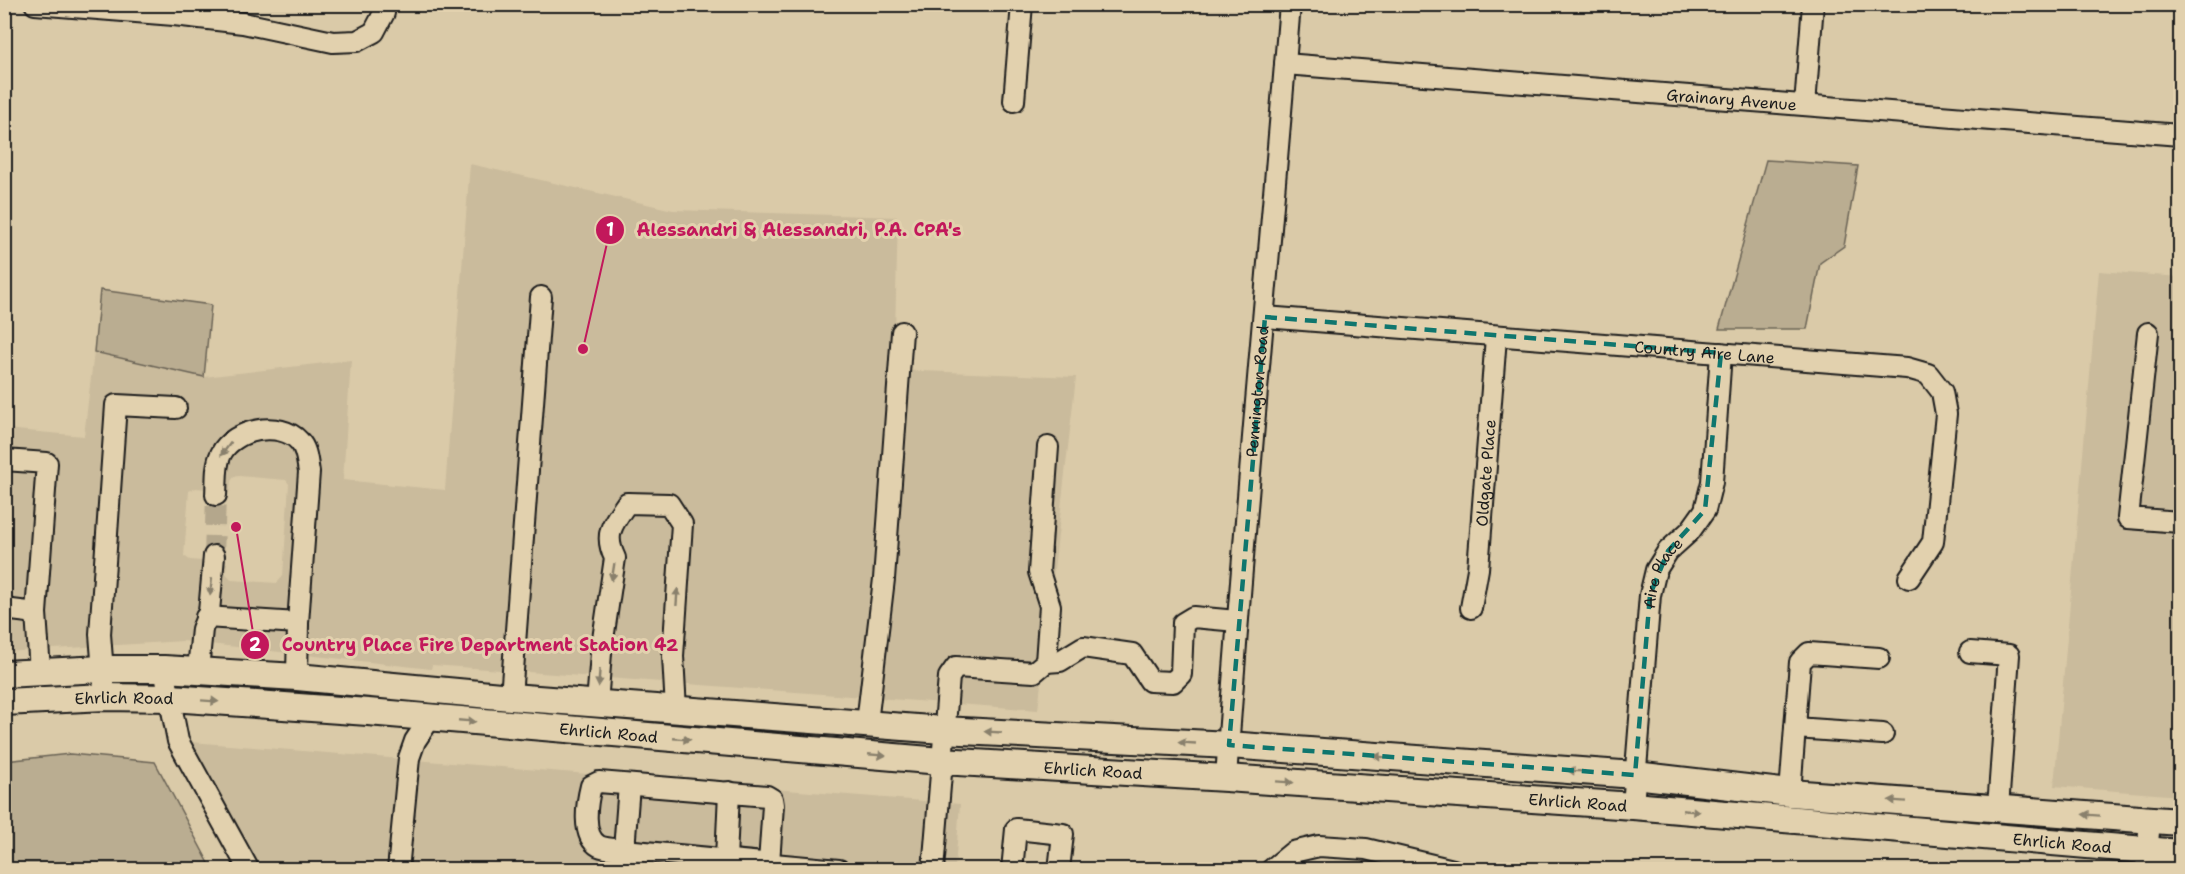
<svg xmlns="http://www.w3.org/2000/svg" width="2185" height="874" font-family="'Shantell Sans',sans-serif">
	<rect width="100%" height="100%" fill="#dacaa8"/>
	<filter id="ink" filterUnits="userSpaceOnUse"><feTurbulence type="fractalNoise" baseFrequency=".0167" numOctaves="2"/><feDisplacementMap in="SourceGraphic" scale="12" xChannelSelector="R" yChannelSelector="G"/><feConvolveMatrix kernelMatrix="1 2 1 2 8 2 1 2 1" color-interpolation-filters="sRGB"/></filter>
	<g filter="url(#ink)">
		<!-- built -->
		<path fill="#cabb9c" fill-rule="evenodd" d="M470,164l203,46 225,7 -4,153 182,7 -38,333 -606,-45 -1,4 -248,-28 -178,11v-223l79,7 10,-84 110,25 147,-17 -8,120 102,10zM239,476l47,4 3,4 -6,92 -6,7 -46,-3 -5,-7 1,-10 -37,-3 -6,-4 5,-65 7,-3 34,3 1,-10 3,-4z
			M2099,271l81,6v519l-126,-10z
			M191,742l769,62 -5,65h-718l-7,-16 -64,-108z"/>
		<!-- green -->
		<path fill="#baad91" stroke="#6b6456" stroke-width="1.5" d="M1766,160l92,6 -14,80 -24,17 -13,66h-88z
			M100,290l111,15 -7,72 -110,-25z
			M70,754l85,8 57,107h-207v-108z"/>
		<g fill="none" stroke-linecap="round" stroke-linejoin="round">
			<!-- minor-tunnel -->
			<path stroke="#b4a78c" stroke-width="20" stroke-dasharray="20 10" stroke-linecap="butt" d="M214,556l2,-61"/>
			<!-- minor casing -->
			<g stroke="#1c1c1c" stroke-width="24">
				<g id="minor">
					<path d="M35,4l139,11 69,8 90,19 24,-1 17,-9 10,-19 1,-9"/>
					<path id="s1" d="M1285,64l895,71"/>
					<path d="M1014,101l8,-97"/>
					<path d="M1805,105l8,-101"/>
					<path id="s2" d="M1265,317l642,51 21,6 14,18 4,22 -13,128 -24,36"/>
					<path d="M2148,333l-20,185 52,4"/>
					<path d="M4,460l43,3 -11,150 -32,-4"/>
					<path d="M216,495c1,-13 -1,-29 5,-41 12,-25 60,-34 78,-13 8,8 8,21 10,31l-11,151 -1,54"/>
					<path id="s3" d="M1471,608l7,-39 18,-232"/>
					<path d="M36,613l4,58"/>
					<path d="M206,617l92,6"/>
					<path d="M1970,652l39,3 -11,153"/>
					<path d="M1046,662l14,-1 23,-14 49,7 18,27 23,1 8,-8 2,-51 10,-6 44,4"/>
					<path d="M164,669l14,72 71,129"/>
					<path d="M198,670l4,-41 7,-17 5,-56"/>
					<path d="M105,697l-5,-63 16,-229 60,3"/>
					<path d="M511,697l30,-400"/>
					<path d="M597,704l4,-51 14,-95c-12,-24 -2,-35 12,-55l42,1 13,20 -9,132 3,54"/>
					<path d="M867,723l17,-144 18,-247"/>
					<path d="M1795,728l88,6"/>
					<path id="s4" d="M1226,778c18,-258 43,-516 64,-774"/>
					<path d="M1790,793l10,-131 9,-9 70,5"/>
					<path id="s5" d="M1633,806l17,-211 6,-25 12,-19 22,-20 15,-21 7,-28 9,-129"/>
					<path d="M624,850l5,-65"/>
					<path d="M726,859l3,-67"/>
					<path d="M769,863l4,-58 -1,-6 -5,-3 -168,-14 -8,4c-4,16 -10,50 8,60 7,3 17,3 25,4l215,20"/>
					<path d="M398,870l11,-112 6,-17 16,-24"/>
					<path d="M933,870l16,-193 7,-10 78,5 12,-10 4,-56 -11,-34 9,-125"/>
					<path d="M1012,870l4,-41 47,5 -4,36"/>
					<path d="M1271,870l22,-18 26,-6 47,3 87,21"/>
					<path d="M2146,870l4,-51"/>
				</g>
			</g>
			<!-- major casing -->
			<g stroke="#1c1c1c" stroke-width="30">
				<g id="major">
					<path d="M4,674l98,-5h62l133,8 214,20 432,33 286,15 406,30 155,18 390,29"/>
					<path id="s6" d="M4,702l101,-5 66,1 197,14 573,49 285,17 407,28 547,47"/>
				</g>
			</g>
			<!-- minor -->
			<use href="#minor" stroke="#e2d1ae" stroke-width="20"/>
			<!-- major -->
			<use href="#major" stroke="#e2d1ae" stroke-width="26"/>
		</g>
		<!-- one-way arrows -->
		<defs><path id="oneway-solid" d="M-6-.8H1V-3.2L6.5 0L1 3.2V.8H-6Z" transform="scale(1.5)"/></defs>
		<g fill="#89806c">
			<use href="#oneway-solid" transform="translate(226 449) rotate(127)"/>
			<use href="#oneway-solid" transform="translate(613 572) rotate(99)"/>
			<use href="#oneway-solid" transform="translate(211 587) rotate(96)"/>
			<use href="#oneway-solid" transform="translate(677 597) rotate(-86)"/>
			<use href="#oneway-solid" transform="translate(599 678) rotate(94)"/>
			<use href="#oneway-solid" transform="translate(210 701) rotate(4)"/>
			<use href="#oneway-solid" transform="translate(467 721) rotate(5)"/>
			<use href="#oneway-solid" transform="translate(993 732) rotate(-177)"/>
			<use href="#oneway-solid" transform="translate(682 739) rotate(5)"/>
			<use href="#oneway-solid" transform="translate(1187 743) rotate(-177)"/>
			<use href="#oneway-solid" transform="translate(877 755) rotate(5)"/>
			<use href="#oneway-solid" transform="translate(1382 757) rotate(-176)"/>
			<use href="#oneway-solid" transform="translate(1576 771) rotate(-176)"/>
			<use href="#oneway-solid" transform="translate(1285 782) rotate(4)"/>
			<use href="#oneway-solid" transform="translate(1897 801) rotate(-176)"/>
			<use href="#oneway-solid" transform="translate(1691 811) rotate(5)"/>
			<use href="#oneway-solid" transform="translate(2091 815) rotate(-176)"/>
		</g>
	</g>
	<!-- marked area -->
	<path fill="none" stroke="#0f766e" stroke-width="4.5" stroke-dasharray="12 8" stroke-linejoin="round" d="M1265,317l456,36 -16,157 -37,41 -18,44 -15,180 -406,-30z"/>
	<g text-anchor="middle" stroke-width="6" stroke-linejoin="round" paint-order="stroke">
		<!-- street labels -->
		<g font-size="16" fill="#1c1c1c" stroke="#e2d1ae">
			<text dy="6" stroke="none"><textPath href="#s1" startOffset="448">Grainary Avenue</textPath></text>
			<text dy="6" stroke="none"><textPath href="#s2" startOffset="441">Country Aire Lane</textPath></text>
			<text dy="6" stroke="none"><textPath href="#s4" startOffset="388">Pennington Road</textPath></text>
			<text dy="6" stroke="none"><textPath href="#s3" startOffset="136">Oldgate Place</textPath></text>
			<text dy="6" stroke="none"><textPath href="#s5" startOffset="237">Aire Place</textPath></text>
			<text dy="6" stroke="none"><textPath href="#s6" startOffset="120">Ehrlich Road</textPath></text>
			<text dy="6" stroke="none"><textPath href="#s6" startOffset="606">Ehrlich Road</textPath></text>
			<text dy="6" stroke="none"><textPath href="#s6" startOffset="1092">Ehrlich Road</textPath></text>
			<text dy="6" stroke="none"><textPath href="#s6" startOffset="1578">Ehrlich Road</textPath></text>
			<text dy="6" stroke="none"><textPath href="#s6" startOffset="2064">Ehrlich Road</textPath></text>
		</g>
	</g>
	<!-- callouts -->
	<path fill="none" stroke="#c2185b" stroke-width="2" d="M583 349L610 230M236 527L255 645"/>
	<g fill="#c2185b" stroke="#e2d1ae" stroke-width="2">
		<circle cx="583" cy="349" r="6"/>
		<circle cx="236" cy="527" r="6"/>
		<circle cx="610" cy="230" r="15"/>
		<circle cx="255" cy="645" r="15"/>
	</g>
	<g font-size="18" text-anchor="middle" font-weight="bold" fill="#fff">
		<text x="610" y="236">1</text>
		<text x="255" y="651">2</text>
	</g>
	<g font-size="18" text-anchor="middle" font-weight="bold" fill="#c2185b" stroke="#e2d1ae" stroke-width="6" stroke-linejoin="round" paint-order="stroke">
		<text x="799" y="236">Alessandri &amp; Alessandri, P.A. CPA's</text>
		<text x="480" y="651">Country Place Fire Department Station 42</text>
	</g>
	<!-- margin -->
	<rect width="2185" height="874" fill="none" stroke="#e2d1ae" stroke-width="24"/>
	<rect x="12" y="12" width="2161" height="850" fill="none" stroke="#1c1c1c" stroke-width="2" filter="url(#ink)"/>
</svg>
